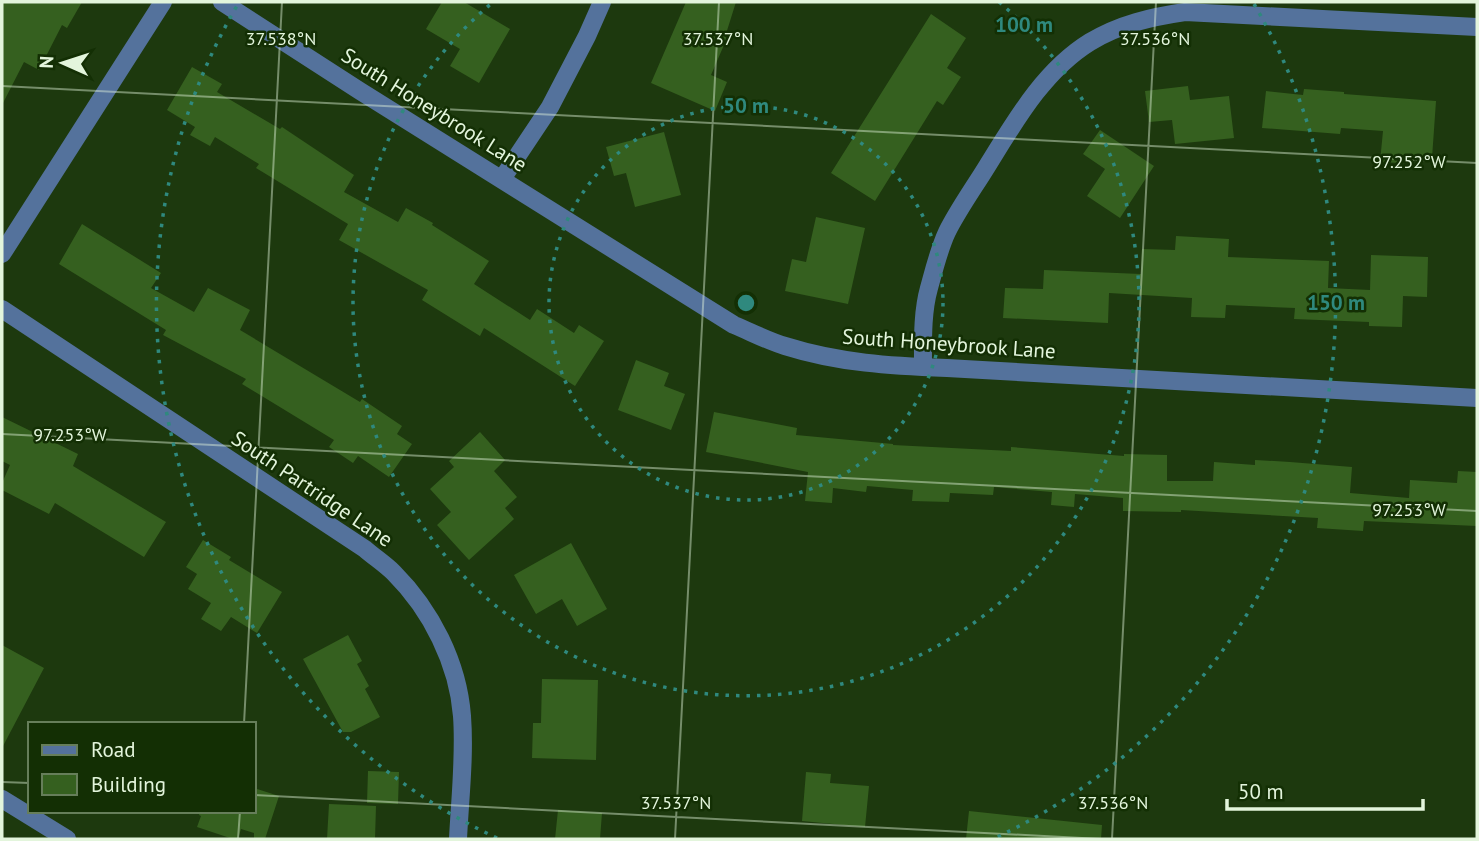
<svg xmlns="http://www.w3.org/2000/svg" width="1479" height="841" font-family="'PT Sans',sans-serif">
	<rect width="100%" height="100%" fill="#1d390e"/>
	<!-- building -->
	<path fill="#35601f" d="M2,2h80l-15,26 -5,-3 -23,45 -15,-8 -22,43z
		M442,2h22l46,27 -31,54 -29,-17 10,-17 -34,-20z
		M686,2h50l-11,35 2,1 -16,37 16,7 -12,29 -64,-28z
		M931,14l35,24 -19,30 14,9 -18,28 -6,-4 -62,100 -44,-28z
		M192,67l30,17 -5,8 63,37 2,-2 72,48 -10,17 54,30 8,-14 27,15 -1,2 57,36 -15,23 56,36 7,-11 37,24 5,-8 25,16 -29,45 -91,-58 -4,8 -58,-36 6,-10 -89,-50 9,-16 -92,-56 3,-4 -44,-27 -5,9 -20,-11 5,-8 -28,-17z
		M1188,86l2,14 39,-4 5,42 -59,6 -3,-24 -23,2 -4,-31z
		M1304,89l40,3v2l92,7 -4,57 -31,-3v8l-21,-1 3,-31 -42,-3 -1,6 -78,-6 4,-37 37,4z
		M1100,130l54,36 -34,52 -33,-22 18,-27 -22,-15z
		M664,132l17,63 -46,12 -9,-34 -12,3 -8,-29z
		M816,217l49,11 -17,76 -63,-13 7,-32 14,3z
		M82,224l79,49 -10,15 43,24 14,-24 42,22 -10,20 120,72 2,-3 40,27 -5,8 15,10 -23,33 -31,-21 -5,7 -24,-16 5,-7 -92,-56 4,-5 -83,-44 3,-5 -107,-66z
		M1176,236l53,3 -1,18 101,4 -1,27 42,2 1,-35 57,2 -1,40 -24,-1 -1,31 -33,-1v-4l-75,-3 1,-11 -69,-3 -1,13 -34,-1 1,-19 -83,-5 -1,30 -105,-5 2,-30 38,1 1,-19 97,4 1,-25 33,1z
		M636,360l33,13 -5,13 21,8 -14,36 -53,-20z
		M714,412l83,16 -1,7 97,9v1l118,6v-4l113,9v-2l43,1v26h46l1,-19 41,3v-5l35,2 62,5 -2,26 59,5 1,-18 47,3 1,-12 19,1v54l-113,-5 -1,10 -46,-3 1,-10 -137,-8v2l-58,-1v-13l-48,-4 -1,13 -23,-2 1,-13 -58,-5 -1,8 -43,-2 -1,9 -37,-1 1,-11 -46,-4 -1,6 -33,-4 -1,15 -27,-2 3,-29 -102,-20z
		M2,417l76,37 -5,12 93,56 -22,35 -89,-54 -6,11 -47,-24v-7l8,-18 -8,-4z
		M480,432l25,28 -11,11 23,26 -12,11 9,11 -45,41 -32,-35 14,-13 -21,-23 24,-22 -5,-6z
		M203,540l28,17 -2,3 53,32 -25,41 -26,-16 -10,14 -20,-12 10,-16 -23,-14 9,-15 -11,-7z
		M571,543l36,66 -30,17 -15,-27 -26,15 -22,-39z
		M348,635l14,26 -5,3 12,22 -4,3 15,28 -29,15h-8l-40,-73z
		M2,645l42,23 -42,80z
		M542,679l56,1 -2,80 -64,-2 1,-35h8z
		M368,771l31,1 -1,32 -31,-1z
		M806,772l25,2 -1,9 39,3 -4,41 -63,-6z
		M254,788l25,8 -14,43h-11v-6l-13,-4 -3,10h-5l-36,-12 4,-11 -2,-1 1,-4h54z
		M329,804l47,2 -1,33h-48z
		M558,810l44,3 -2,26h-45z
		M969,811l133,14 -1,14h-135z"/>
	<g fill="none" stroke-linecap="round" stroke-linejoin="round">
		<!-- street -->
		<path stroke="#54729c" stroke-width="18" d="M222,2l138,89 374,234c17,7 34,16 51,21 54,17 106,20 162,22l530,30
			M502,179l48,-72 37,-71 15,-34
			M2,254l161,-252
			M2,309l363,240c9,8 20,15 29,24 37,37 64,90 68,143 3,40 -2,82 -4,123
			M923,367c0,-26 -1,-54 6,-79 5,-18 10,-39 18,-56 11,-22 26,-43 39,-64 28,-45 57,-97 104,-126 30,-18 61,-25 95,-30l292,15
			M2,799l65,40"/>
	</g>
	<!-- ticks -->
	<path fill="none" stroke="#e3f5dc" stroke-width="2" stroke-opacity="0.45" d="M2,86l1475,77M2,434l1475,77M244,724l38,-722M2,782l28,1M254,795l847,44M238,839l2,-28M675,839l44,-837M1112,839l44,-837"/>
	<!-- distance rings -->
	<g fill="none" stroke="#2f897e" stroke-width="3.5" stroke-dasharray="3.5 7">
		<circle cx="746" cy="303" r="197"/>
		<path d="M999 2A393 393 0 1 1 493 2"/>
		<path d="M497 838A590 590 0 0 1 238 4M1254 4A590 590 0 0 1 995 838"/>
	</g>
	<g text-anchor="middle" stroke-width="5" stroke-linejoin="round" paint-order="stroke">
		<!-- street labels -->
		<g font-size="21" fill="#e3f5dc" stroke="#132f04">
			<text transform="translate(434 110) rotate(32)" y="7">South Honeybrook Lane</text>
			<text transform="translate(949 344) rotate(4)" y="7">South Honeybrook Lane</text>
			<text transform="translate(312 489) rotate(34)" y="7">South Partridge Lane</text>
		</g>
	</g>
	<g font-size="18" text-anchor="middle" fill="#e3f5dc" stroke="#132f04" stroke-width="5" stroke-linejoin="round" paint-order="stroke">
		<text x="281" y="45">37.538°N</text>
		<text x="718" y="45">37.537°N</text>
		<text x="1155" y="45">37.536°N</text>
		<text x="1409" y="168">97.252°W</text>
		<text x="70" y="441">97.253°W</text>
		<text x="1409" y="516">97.253°W</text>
		<text x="676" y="809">37.537°N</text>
		<text x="1113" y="809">37.536°N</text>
	</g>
	<circle cx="746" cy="303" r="10" fill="#2f897e" stroke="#132f04" stroke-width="3.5"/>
	<g font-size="21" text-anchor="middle" font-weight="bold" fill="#2f897e" stroke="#132f04" stroke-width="5" stroke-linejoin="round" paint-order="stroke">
		<text x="1024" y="32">100 m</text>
		<text x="746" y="113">50 m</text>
		<text x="1336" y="310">150 m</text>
	</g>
	<!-- border -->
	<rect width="1479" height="841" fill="none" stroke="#e3f5dc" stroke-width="7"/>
	<!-- legend -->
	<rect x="28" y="722" width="228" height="91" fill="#132f04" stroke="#667e5a" stroke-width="2"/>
	<rect x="42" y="745" width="35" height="10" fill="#54729c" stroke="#667e5a" stroke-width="2"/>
	<text x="91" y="757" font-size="21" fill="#e3f5dc">Road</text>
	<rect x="42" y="774" width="35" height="21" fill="#35601f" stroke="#667e5a" stroke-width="2"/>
	<text x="91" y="792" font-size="21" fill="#e3f5dc">Building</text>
	<!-- north arrow -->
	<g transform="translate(63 63) rotate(273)" stroke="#132f04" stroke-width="5" paint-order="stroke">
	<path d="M0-5L12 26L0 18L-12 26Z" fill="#e3f5dc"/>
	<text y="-10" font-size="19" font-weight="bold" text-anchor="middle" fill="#e3f5dc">N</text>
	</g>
	<!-- scale -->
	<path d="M1227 799v10h196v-10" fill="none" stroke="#e3f5dc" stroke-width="3.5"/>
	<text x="1238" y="799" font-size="21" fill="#e3f5dc" stroke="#132f04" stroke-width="5" paint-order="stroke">50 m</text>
</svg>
